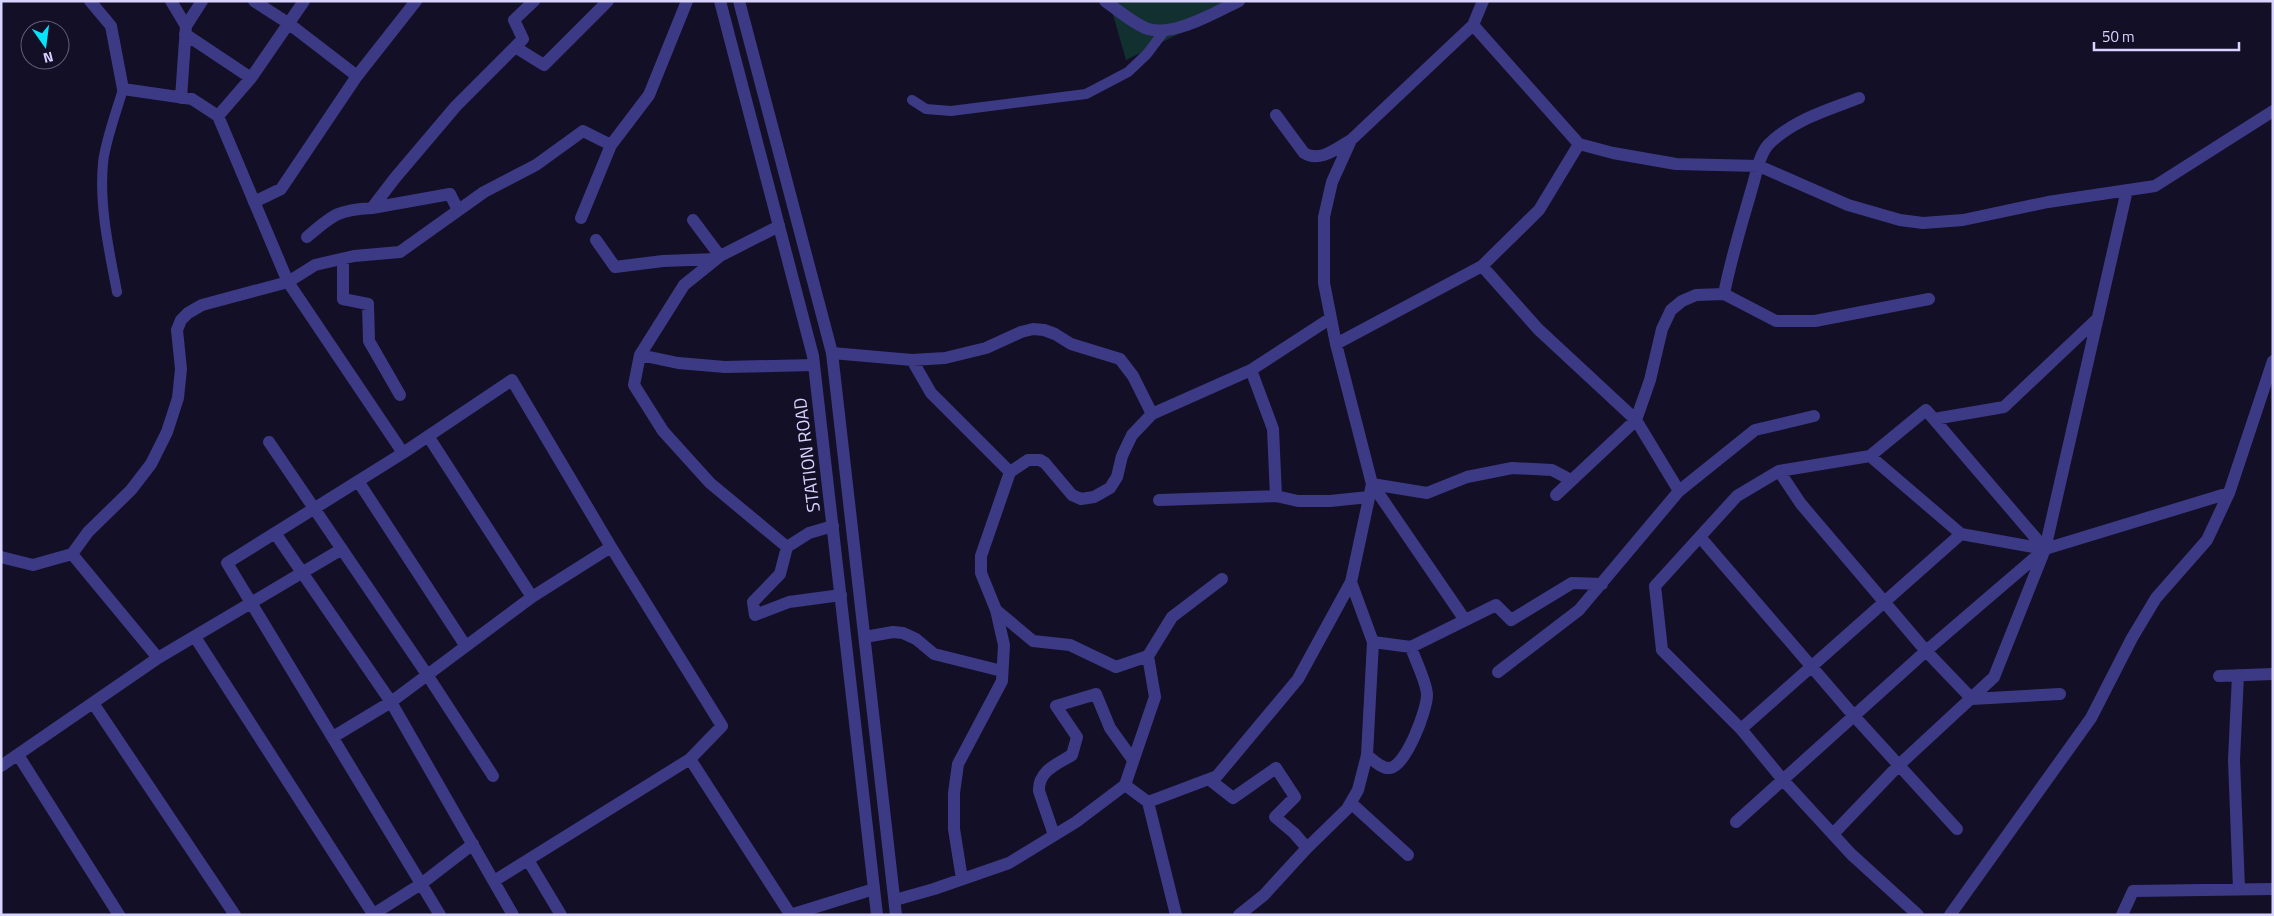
<svg xmlns="http://www.w3.org/2000/svg" width="2274" height="916" font-family="'Titillium Web',sans-serif">
	<rect width="100%" height="100%" fill="#130f26"/>
	<!-- green -->
	<path fill="#12302f" d="M1109,1h136l-119,59z"/>
	<g fill="none" stroke-linecap="round" stroke-linejoin="round">
		<!-- service -->
		<path stroke="#3d3a85" stroke-width="10" d="M912,100l14,9 25,2 135,-17 42,-22 19,-18 18,-24
			M117,292c-8,-42 -18,-86 -14,-129 2,-21 14,-53 20,-74"/>
		<!-- minor -->
		<path stroke="#3d3a85" stroke-width="12" d="M90,1l21,25 12,63 69,10 26,17 70,166 115,171
			M171,1l15,25 -5,72
			M254,1l34,22 69,53
			M1105,1c13,9 27,22 43,28 26,8 68,-17 91,-28
			M1473,25l106,119 34,9 63,11 83,2 89,39 52,15 23,3 40,-3 85,-18 107,-16 118,-75
			M186,26l16,-25
			M185,34l66,44
			M515,47l29,18 64,-64
			M1276,115l28,38c16,10 33,-5 47,-13
			M218,116l33,-38 53,-77
			M254,202l27,-13 76,-113 59,-75
			M372,208l78,-14 8,16
			M581,218l30,-73 38,-50 38,-94
			M693,220l27,36
			M779,226l-59,30 -36,29 -44,70 -6,30 29,46 47,52 77,64
			M307,237c26,-22 30,-27 65,-29l23,-30 61,-72 67,-67 -9,-19 20,-19
			M596,240l19,27 48,-6 53,-2
			M343,259v40l25,5 1,37 31,54
			M1482,266l56,63 98,91 -80,75
			M1724,294c7,-36 18,-71 28,-106 4,-13 7,-33 16,-43 24,-25 60,-35 91,-47
			M1336,344l146,-78 57,-56 40,-66
			M832,353l80,7 33,-2 41,-10 35,-16 12,-3 11,1 11,4 16,10 49,15 13,17 19,38
			M640,355l38,8 47,4 89,-2
			M912,360l19,33 79,79
			M1251,370l22,59 3,67
			M1934,419l70,-12 94,-89
			M428,436l104,161
			M269,442l157,231 67,103
			M1870,456l56,-46 119,139
			M1779,471l22,33 125,147 119,-102 184,-56
			M358,481l107,164
			M1372,484l55,9 40,-16 45,-9 40,2 19,10
			M1372,484l93,136
			M1679,491l-43,-71 14,-40 12,-51 9,-19 11,-9 14,-6 28,-1 52,27h39l114,-22
			M1159,500l117,-4 22,5h32l39,-4
			M833,526l-24,7 -22,14 -7,27 -27,28 2,13 34,-13 52,-7
			M275,533l116,169 122,213
			M1700,537l154,179 103,113
			M72,554l86,104
			M1,557l32,8 39,-11 16,-22 43,-42 20,-26 16,-32 11,-34 3,-29 -4,-39 4,-10 7,-7 14,-8 86,-23 27,-17 39,-9 46,-4 84,-60 52,-27 47,-34 28,14
			M996,610l37,31 37,4 46,22 32,-11 24,-39 50,-38
			M195,637l178,277
			M865,637l28,-5 10,1 13,6 18,15 68,17
			M1373,642l38,5 85,-42 15,15 61,-37 30,1
			M1498,672l81,-62 100,-119 76,-61 59,-14
			M2238,675l-4,85 5,129
			M2219,676l54,-2
			M93,703l142,212
			M1741,729l220,-195
			M333,737l58,-35 141,-105 79,-50
			M18,755l101,160
			M1367,755c6,5 15,14 23,13 16,-2 37,-58 37,-73 0,-12 -12,-35 -16,-48
			M690,759l100,155
			M1,766l157,-108 184,-109
			M1210,780l23,18 43,-30 19,29 -20,20 19,16 13,15
			M1125,785l23,17 28,113
			M1148,802l69,-26 81,-97 53,-97 21,-98 -36,-140 -12,-61v-66l8,-35 19,-42 122,-115 10,-24
			M1351,803l57,52
			M1736,822l190,-171 46,48 88,-5
			M1833,834l66,-69 95,-88 51,-128 82,-359
			M1054,835l-15,-44c-1,-20 18,-27 33,-36l5,-18 -21,-31 40,-12 14,34 23,32
			M528,860l33,55
			M962,879l-8,-50v-36l4,-29 44,-83 2,-36 -8,-35 -15,-37v-17l29,-84 18,-12h12l5,3 27,32 9,4 13,-2 16,-9 7,-11 5,-21 10,-21 20,-21 99,-44 80,-52
			M895,900l39,-11 75,-26 67,-41 49,-37 30,-88 -7,-41
			M372,915l49,-31 52,-40
			M440,915l-213,-352 176,-110 109,-73 99,167 111,179 -32,33 -196,122
			M790,915l84,-26
			M1239,915l25,-20 43,-47 40,-39 11,-19 9,-35 6,-113 -22,-60
			M1918,915l-67,-61 -68,-74 -42,-51 -79,-79 -7,-64 82,-90 42,-25 91,-15 91,78 84,15
			M1950,915l141,-197 41,-80 24,-40 51,-58 22,-47 44,-132
			M2122,915l11,-24 140,-2"/>
		<!-- tertiary -->
		<path stroke="#3d3a85" stroke-width="12" d="M720,1l93,355 64,559
			M739,1l93,352 64,562"/>
	</g>
	<g text-anchor="middle" stroke-width="4.5" stroke-linejoin="round" paint-order="stroke">
		<!-- street labels -->
		<g font-size="18" fill="#d9d4ff" stroke="#130f26">
			<text transform="translate(807 455) rotate(-97)" y="6">STATION ROAD</text>
		</g>
	</g>
	<!-- border -->
	<rect width="2274" height="916" fill="none" stroke="#d9d4ff" stroke-width="5"/>
	<!-- north arrow -->
	<g transform="translate(45 45) rotate(166)"><circle r="24" fill="#130f26" stroke="#625e7d"/>
	<path d="M0-4L9 19L0 12L-9 19Z" fill="#00e5ff"/>
	<text y="-8" font-size="14" font-weight="bold" text-anchor="middle" fill="#d9d4ff">N</text>
	</g>
	<!-- scale -->
	<path d="M2094 42v8h145v-8" fill="none" stroke="#d9d4ff" stroke-width="2.5"/>
	<text x="2102" y="42" font-size="15" fill="#d9d4ff" stroke="#130f26" stroke-width="4" paint-order="stroke">50 m</text>
</svg>
